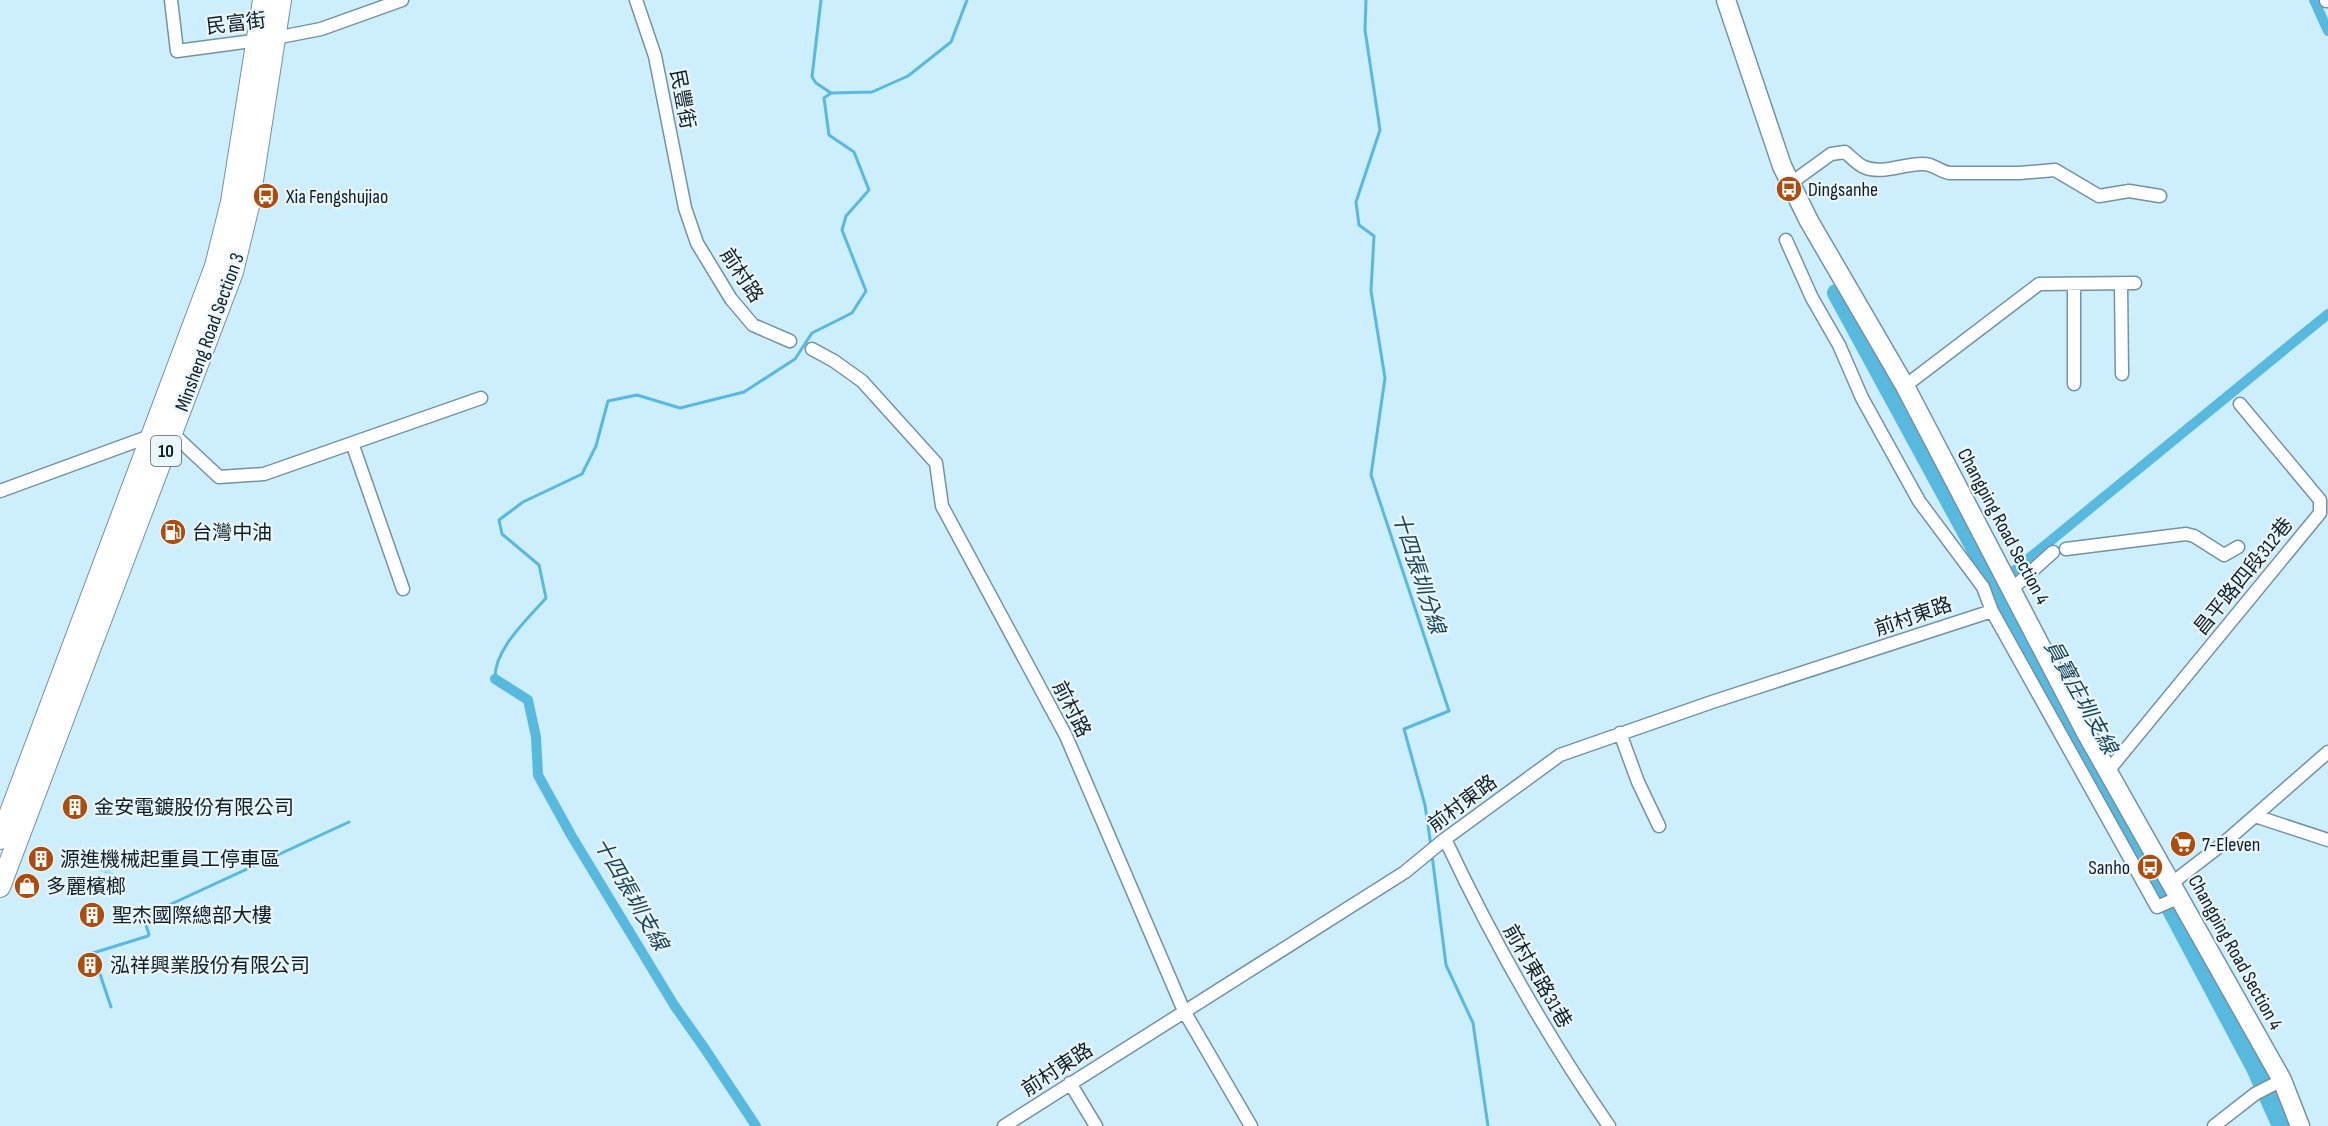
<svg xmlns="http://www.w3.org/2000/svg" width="2328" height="1126" font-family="'Sofia Sans Condensed','Noto Sans TC',sans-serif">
	<defs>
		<pattern id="grass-dots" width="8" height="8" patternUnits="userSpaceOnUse" patternTransform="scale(1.5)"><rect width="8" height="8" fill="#a2e1fc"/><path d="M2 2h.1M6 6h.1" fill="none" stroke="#8ac1d8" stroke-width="1.8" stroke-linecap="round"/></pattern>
	</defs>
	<rect width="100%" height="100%" fill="#cdeefc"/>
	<path fill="url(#grass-dots)" d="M84 849 118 877 59 858 60 854Z"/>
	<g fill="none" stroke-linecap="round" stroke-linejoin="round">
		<path stroke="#58b9df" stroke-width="3" d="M821 0 812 77 816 83 831 93
			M1366 0 1365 30 1380 130 1356 202 1359 225 1374 236 1371 291 1385 378 1371 475 1449 711 1404 729 1425 805 1431 846
			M495 679C494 649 527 620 546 598L539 565 502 534 499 520 523 502 582 474 596 446 608 401 637 395 680 408 744 392 795 359 812 333 852 313 866 291 842 230 846 216 869 190 854 152 829 135 824 98 831 93 872 92 908 76 951 42 967 0
			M1432 855 1446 965 1473 1023 1488 1126
			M111 1007 93 953 148 936 149 934 143 917 349 822"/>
		<path stroke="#58b9df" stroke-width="10" d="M2314 0 2328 31
			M1994 587 2328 314
			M495 679 528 700 536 737 538 775 571 835 674 1005 705 1049 756 1126"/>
		<path stroke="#58b9df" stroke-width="18" d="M1836 293 2154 878 2255 1068 2281 1126"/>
		<g stroke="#7492a0" stroke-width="15">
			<path id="street" d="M171 0 177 51 275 38 321 29 402 0
				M636 0 655 56 685 208 697 243 731 299 753 325 790 341
				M2326 0V1
				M1791 183 1831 154 1845 152C1851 157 1857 164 1864 167 1882 175 1905 163 1924 164 1934 164 1940 172 1950 173H2019L2055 170 2099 196 2129 191 2160 196
				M1786 240 1812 298 1839 345 1862 398 1919 501 1983 587 1992 611 2157 907 2180 897
				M2121 284 2122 374
				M812 349 834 361 862 381 936 463 942 506 1066 736 1184 1011 1251 1126
				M2074 384V284
				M1905 386 2039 284 2135 283
				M172 433 219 477 264 474 481 398
				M352 443 403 589
				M0 491 153 435
				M2066 549 2186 534 2194 536 2224 555 2238 547
				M2012 589 2053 552
				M1620 733 1638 782 1659 826
				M2108 771 2320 513V500L2240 404
				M2255 816 2328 840
				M1445 839C1492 939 1546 1035 1609 1126
				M2172 883 2225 842 2328 752
				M1070 1083 1096 1126
				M1004 1126 1405 872 1445 839 1560 755 1712 702 1992 611
				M2214 1126 2255 1094 2282 1080"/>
		</g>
		<g stroke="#7492a0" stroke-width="21">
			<path id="secondary" d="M1726 0 1782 166 1809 221 1905 386 2085 731 2282 1080 2300 1126"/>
		</g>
		<g stroke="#7492a0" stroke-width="22">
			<path id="primary" d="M0 839 215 266 231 202 263 0
				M0 887 233 272 249 206 281 0"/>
		</g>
		<use href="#street" stroke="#fff" stroke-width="12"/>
		<use href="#secondary" stroke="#fff" stroke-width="18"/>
		<use href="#primary" stroke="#fff" stroke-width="20"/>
	</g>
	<defs>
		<g id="bus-disc" transform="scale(1.35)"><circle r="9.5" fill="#ae4c0d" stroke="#eaf7fd"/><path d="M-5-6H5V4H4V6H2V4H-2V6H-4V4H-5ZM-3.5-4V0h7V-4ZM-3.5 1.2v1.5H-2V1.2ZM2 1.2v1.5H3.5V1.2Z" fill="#fff"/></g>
		<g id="fuel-disc" transform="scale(1.35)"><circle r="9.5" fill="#ae4c0d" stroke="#eaf7fd"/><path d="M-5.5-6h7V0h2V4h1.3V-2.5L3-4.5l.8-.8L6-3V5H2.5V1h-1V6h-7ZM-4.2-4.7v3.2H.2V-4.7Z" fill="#fff"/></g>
		<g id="building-disc" transform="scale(1.35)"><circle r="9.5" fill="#ae4c0d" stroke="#eaf7fd"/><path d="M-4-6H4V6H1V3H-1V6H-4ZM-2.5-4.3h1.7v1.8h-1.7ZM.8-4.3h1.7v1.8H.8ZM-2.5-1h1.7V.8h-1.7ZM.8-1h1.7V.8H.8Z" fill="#fff"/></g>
		<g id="supermarket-disc" transform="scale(1.35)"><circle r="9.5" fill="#ae4c0d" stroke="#eaf7fd"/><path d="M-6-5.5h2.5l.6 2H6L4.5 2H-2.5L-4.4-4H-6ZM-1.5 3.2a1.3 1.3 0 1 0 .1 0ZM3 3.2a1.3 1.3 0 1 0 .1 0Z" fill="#fff"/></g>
		<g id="shop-disc" transform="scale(1.35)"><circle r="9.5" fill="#ae4c0d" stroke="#eaf7fd"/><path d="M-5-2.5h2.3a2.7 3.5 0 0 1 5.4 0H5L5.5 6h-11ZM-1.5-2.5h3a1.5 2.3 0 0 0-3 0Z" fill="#fff"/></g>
	</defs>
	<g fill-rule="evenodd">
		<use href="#bus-disc" x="1789" y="189"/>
		<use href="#bus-disc" x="266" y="196"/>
		<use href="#fuel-disc" x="173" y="532"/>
		<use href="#building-disc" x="75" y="807"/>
		<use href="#supermarket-disc" x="2183" y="844"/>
		<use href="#building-disc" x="41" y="859"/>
		<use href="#bus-disc" x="2150" y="867"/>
		<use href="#shop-disc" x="27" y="886"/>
		<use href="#building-disc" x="92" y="915"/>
		<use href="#building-disc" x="90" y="965"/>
	</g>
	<g text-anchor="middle" stroke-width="4.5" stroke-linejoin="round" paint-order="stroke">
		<rect fill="#eaf7fd" stroke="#525e64" stroke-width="1.5" x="151" y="436" width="30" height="30" rx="4.5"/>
		<g font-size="18" font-weight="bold" fill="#111d22">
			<text x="166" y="457">10</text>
		</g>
		<g font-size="20" fill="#111d22" stroke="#eaf7fd">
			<text transform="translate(236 23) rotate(-7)" y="7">民富街</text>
			<text transform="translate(683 99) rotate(79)" y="7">民豐街</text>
			<text transform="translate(742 275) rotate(56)" y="7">前村路</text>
			<text transform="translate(209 332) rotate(-70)" y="7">Minsheng Road Section 3</text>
			<text transform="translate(2004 526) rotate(62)" y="7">Changping Road Section 4</text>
			<text transform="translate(2243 576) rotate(-51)" y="7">昌平路四段312巷</text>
			<text transform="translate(1913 616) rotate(-19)" y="7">前村東路</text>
			<text transform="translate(1072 709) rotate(63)" y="7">前村路</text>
			<text transform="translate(1462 803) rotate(-37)" y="7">前村東路</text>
			<text transform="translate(2236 952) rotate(61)" y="7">Changping Road Section 4</text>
			<text transform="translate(1538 976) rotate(60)" y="7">前村東路31巷</text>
			<text transform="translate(1057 1069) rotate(-33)" y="7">前村東路</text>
		</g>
		<g font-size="20" fill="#111d22" stroke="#eaf7fd" text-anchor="start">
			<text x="1808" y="196">Dingsanhe</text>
			<text x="286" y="203">Xia Fengshujiao</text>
			<text x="192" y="539">台灣中油</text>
			<text x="94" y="814">金安電鍍股份有限公司</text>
			<text x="2202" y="851">7-Eleven</text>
			<text x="60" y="866">源進機械起重員工停車區</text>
			<text x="2130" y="874" text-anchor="end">Sanho</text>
			<text x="46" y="893">多麗檳榔</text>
			<text x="112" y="922">聖杰國際總部大樓</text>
			<text x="110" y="972">泓祥興業股份有限公司</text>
		</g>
		<g font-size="21" font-style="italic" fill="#194354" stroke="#eaf7fd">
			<text transform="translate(1419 573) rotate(72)" y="7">十四張圳分線</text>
			<text transform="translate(2081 697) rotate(61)" y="7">員寶庄圳支線</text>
			<text transform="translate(631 894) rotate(60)" y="7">十四張圳支線</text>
		</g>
	</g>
</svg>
